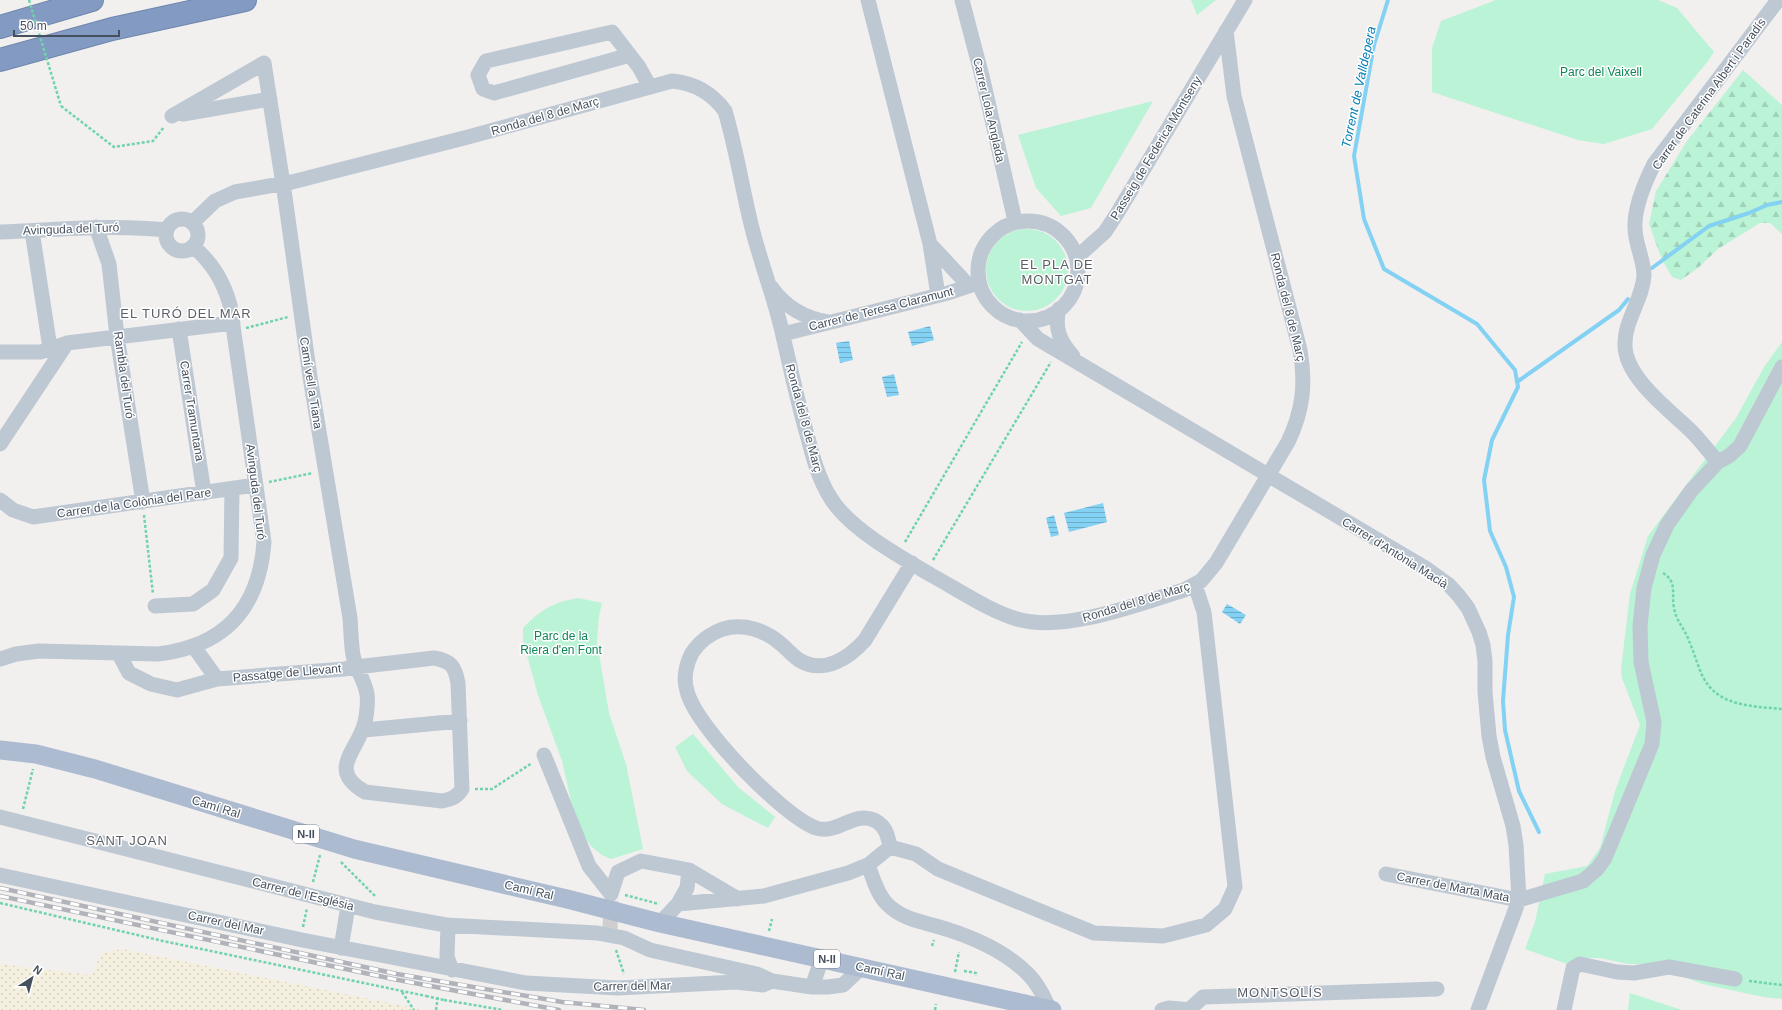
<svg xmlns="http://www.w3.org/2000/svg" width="1782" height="1010" font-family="Helvetica,sans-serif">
	<defs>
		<pattern id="forest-firs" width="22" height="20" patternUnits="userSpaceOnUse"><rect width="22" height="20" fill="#baf3d5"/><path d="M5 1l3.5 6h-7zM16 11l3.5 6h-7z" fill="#a1d2b9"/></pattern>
		<pattern id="sand-dots" width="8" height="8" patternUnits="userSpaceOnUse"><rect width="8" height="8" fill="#f4efde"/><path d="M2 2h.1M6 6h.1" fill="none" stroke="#d3cfc1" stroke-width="1.8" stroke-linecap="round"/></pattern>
		<pattern id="water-rules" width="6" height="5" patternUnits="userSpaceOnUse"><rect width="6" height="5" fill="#83d1f3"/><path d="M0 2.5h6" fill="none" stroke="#6dacc8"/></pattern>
	</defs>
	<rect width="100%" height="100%" fill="#f2efef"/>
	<path fill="#baf3d5" d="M1191 0H1216L1197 15Z
		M1496 0H1658L1677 8 1714 52 1708 61 1652 129 1604 144 1578 140 1432 92V48L1441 21Z
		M1153 101 1091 208 1061 216 1036 188 1018 135Z
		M986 270a41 41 0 1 1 82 0a41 41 0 1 1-82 0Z
		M1782 342V999L1763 997 1703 984 1648 964H1628L1600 958H1589L1570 965 1525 949 1535 922 1545 874 1587 866 1600 848 1615 791 1640 725 1622 678 1621 669 1630 594 1648 536 1736 418 1764 367Z
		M578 598 602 603 599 616 597 642 609 713 626 764 643 849 611 859 602 855 591 846 583 835 571 801 562 761 538 695 523 641V628C540 610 554 602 578 598Z
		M693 734 738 787 775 817 768 828 722 804 687 771 675 747Z
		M1630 993 1682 1010H1628Z"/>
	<path fill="url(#forest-firs)" d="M1743 70 1782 105V234L1770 223H1760L1718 249 1698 268 1681 280 1672 277 1662 260 1649 224 1656 191 1687 141Z"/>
	<path fill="url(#sand-dots)" d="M123 949 424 1010H0V964L91 975 102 953Z"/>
	<path fill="url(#water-rules)" d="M930 326 934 340 912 346 908 332Z
		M849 341 853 360 840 363 836 343Z
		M894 374 899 395 887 397 882 377Z
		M1103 503 1107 522 1069 532 1064 513Z
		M1054 515 1059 535 1051 537 1046 518Z
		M1227 604 1246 615 1240 624 1222 612Z"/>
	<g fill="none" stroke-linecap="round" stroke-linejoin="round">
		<path stroke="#83d1f3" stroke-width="4" d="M1388 0 1374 45 1354 156 1364 219 1384 269 1477 324 1515 370 1518 387 1492 440 1484 480 1490 531 1506 567 1514 597 1508 635 1503 701 1505 730 1519 791 1539 832
			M1652 268 1709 226 1749 213 1767 205 1782 202
			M1517 382 1619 310 1628 299"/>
		<path stroke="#cfcfd2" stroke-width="15" stroke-dasharray="15 8" stroke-linecap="butt" d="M610 929 611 901"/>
		<g stroke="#6e86ae" stroke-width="24">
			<path id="highway" d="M0 27 92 0
				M0 60 112 29 245 0"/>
		</g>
		<path stroke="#6fd4ac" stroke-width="2.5" stroke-dasharray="3 2" stroke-linecap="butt" d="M61 106 114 147 153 141 164 127
			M246 328 288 317
			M269 482 313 473
			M144 515 153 594
			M905 542 1022 342
			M933 560 1051 362
			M1663 573C1678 582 1671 594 1674 608 1676 621 1685 629 1689 641 1694 652 1697 664 1702 675 1717 707 1752 706 1782 709
			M475 789H492L532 763
			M23 809 33 769
			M341 862 376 897
			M313 882 320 855
			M625 895 659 904
			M0 903 163 941 426 996
			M303 927 307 908
			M769 931 772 919
			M932 946 934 940
			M616 950 624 974
			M964 971 976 973V976
			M955 972 959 952
			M1749 981 1782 985
			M402 992 414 1010
			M444 1000 503 1010
			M436 1010 438 996
			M935 1010 936 1004"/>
		<path stroke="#bec8d2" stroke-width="15" d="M868 0 930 244 938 295
			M962 0 983 80 1015 221
			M630 55 494 93 483 89 478 75 486 61 612 32 639 67 650 87
			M183 114 270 99
			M172 116 264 63 285 197 310 377 350 618C351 631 351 643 353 655 355 667 363 678 366 690 369 698 367 708 366 717 362 749 324 768 365 792L442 801C452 799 457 797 462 789L458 683C455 666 451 661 434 658L356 667 344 669 217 679 194 647
			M166 235a16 16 0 1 1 32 0a16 16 0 1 1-32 0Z
			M978 271a50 50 0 1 1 100 0a50 50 0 1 1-100 0Z
			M192 223 215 201 235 192 292 182 468 137 672 81C694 83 712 93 725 111 736 148 742 187 751 224 760 262 775 298 783 336 791 370 798 404 808 438 814 462 821 487 837 507 859 534 901 557 931 575 957 589 989 611 1017 619 1064 633 1138 604 1184 590L1201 581 1216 563 1288 442C1303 411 1306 383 1300 350L1234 96 1226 31
			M96 227 109 264 117 336 143 502
			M32 231 50 348
			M0 232C56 230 111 224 167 230
			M930 244 969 286
			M1077 257 1105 232 1118 212 1245 0
			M772 288C786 308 805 318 828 322
			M1059 309C1054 328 1060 342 1073 356
			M1020 320 1038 339 1427 569 1449 585 1459 596 1468 608 1479 632 1483 645 1485 661V692L1489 736 1493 757 1513 826 1516 845 1519 900 1478 1010
			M179 329 204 493
			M783 334 948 293 978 283
			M0 352H41L67 343 233 323
			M0 444 67 343
			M1718 462C1709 452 1701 441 1692 432 1671 411 1625 378 1625 345 1624 321 1643 299 1644 275 1644 261 1635 243 1635 228 1634 207 1645 182 1654 164L1778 0
			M0 500 13 510 33 517 256 485
			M155 606 193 604 213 590 231 558 232 489
			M119 654 129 673 151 684 177 690 217 679
			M0 659 16 654 39 651 158 654C224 646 259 609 264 542L230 305C223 280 212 263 193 246
			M364 730 460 721
			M544 755 589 866 611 894
			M0 817 375 912 446 925 597 933 624 938 650 950 757 974 772 981
			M890 847 916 854 938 869 1094 933 1163 936 1206 925 1225 909 1235 887 1204 612 1195 585
			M890 847C888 836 886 826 874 820 853 811 837 835 816 828 783 816 695 726 687 691 683 679 686 664 692 653 699 642 711 633 723 629 744 623 765 630 781 644 787 649 793 656 799 660 824 675 849 658 865 640L912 563
			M868 865C873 878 877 894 887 904 901 918 918 921 936 926 968 935 1003 949 1028 974 1038 984 1044 997 1050 1010
			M1386 874 1519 900 1583 881 1597 869 1605 858 1652 744 1654 722 1641 662 1640 626 1644 588 1653 555 1667 525 1691 491 1718 462 1729 456 1740 446 1782 367
			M0 875 302 940 526 983 618 988 736 982 763 985 772 981 812 987H828L843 985 862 967
			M611 894 618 872 641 861 689 870 738 899
			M678 904 687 888 689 870
			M660 923 678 904 764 896 782 891 848 873 868 865 890 847
			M448 925 447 957 452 970
			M341 948 348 906
			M812 987 822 958
			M1190 1009 1203 997 1437 989
			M1162 1010 1169 1008 1191 1010
			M1564 1010 1573 968 1580 964 1617 972 1634 973 1669 967 1735 979"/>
		<path stroke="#acbbd0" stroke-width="19" d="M0 750 36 754 95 769 354 849 567 899 660 923 1052 1010"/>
		<use href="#highway" stroke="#839bc2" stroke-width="22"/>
		<g stroke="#b1b3ba" stroke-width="4.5">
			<path id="rail" d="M0 888 397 974 562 1002 644 1010
				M0 896 393 979 559 1010"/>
		</g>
		<use href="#rail" stroke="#fff" stroke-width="3" stroke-dasharray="9" stroke-linecap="butt"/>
		<path stroke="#6fd4ac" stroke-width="2.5" stroke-dasharray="3 2" stroke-linecap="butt" d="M29 0 61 106
			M426 996 444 1000"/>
	</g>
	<g text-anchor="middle" stroke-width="3" stroke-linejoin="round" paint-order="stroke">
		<g fill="#fff" stroke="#7d848e" stroke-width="1">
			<rect x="293" y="825" width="26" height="18" rx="3"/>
			<rect x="814" y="950" width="26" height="18" rx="3"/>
		</g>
		<g font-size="11" font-weight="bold" fill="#45505e">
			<text x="306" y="838">N-II</text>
			<text x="827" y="963">N-II</text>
		</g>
		<g font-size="12" fill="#0f8657" stroke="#fff">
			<text x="1601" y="76">Parc del Vaixell</text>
			<text x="561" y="640">Parc de la<tspan x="561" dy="14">Riera d'en Font</tspan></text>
		</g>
		<g font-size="12" fill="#45505e" stroke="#fff">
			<text transform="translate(1709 94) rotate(-54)" y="4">Carrer de Caterina Albert i Paradís</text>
			<text transform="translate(989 110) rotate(77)" y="4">Carrer Lola Anglada</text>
			<text transform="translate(545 116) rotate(-16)" y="4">Ronda del 8 de Març</text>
			<text transform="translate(1156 148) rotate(-59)" y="4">Passeig de Federica Montseny</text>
			<text transform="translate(71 229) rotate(-2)" y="4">Avinguda del Turó</text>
			<text transform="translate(1288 307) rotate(76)" y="4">Ronda del 8 de Març</text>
			<text transform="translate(881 309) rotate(-14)" y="4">Carrer de Teresa Claramunt</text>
			<text transform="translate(124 375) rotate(82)" y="4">Rambla del Turó</text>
			<text transform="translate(311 383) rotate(81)" y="4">Camí vell a Tiana</text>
			<text transform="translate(192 411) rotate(81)" y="4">Carrer Tramuntana</text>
			<text transform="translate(804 418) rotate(75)" y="4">Ronda del 8 de Març</text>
			<text transform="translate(256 492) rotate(83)" y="4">Avinguda del Turó</text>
			<text transform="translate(134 503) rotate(-8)" y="4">Carrer de la Colònia del Pare</text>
			<text transform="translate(1395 553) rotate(32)" y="4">Carrer d'Antònia Macià</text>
			<text transform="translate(1136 602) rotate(-17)" y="4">Ronda del 8 de Març</text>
			<text transform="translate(287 673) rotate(-5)" y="4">Passatge de Llevant</text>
			<text transform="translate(216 807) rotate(17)" y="4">Camí Ral</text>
			<text transform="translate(1453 887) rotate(11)" y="4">Carrer de Marta Mata</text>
			<text transform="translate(529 890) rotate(13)" y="4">Camí Ral</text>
			<text transform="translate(303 894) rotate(14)" y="4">Carrer de l'Església</text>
			<text transform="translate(226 923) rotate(12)" y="4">Carrer del Mar</text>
			<text transform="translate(880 971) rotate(12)" y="4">Camí Ral</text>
			<text transform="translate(632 986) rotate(-1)" y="4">Carrer del Mar</text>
		</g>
		<g font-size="13" font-style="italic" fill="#007eb6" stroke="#fff">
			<text transform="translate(1358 87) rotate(-78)" y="5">Torrent de Valldepera</text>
		</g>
		<g font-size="13" letter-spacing="1" fill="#5b5e65" stroke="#fff">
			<text x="1057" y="269">EL PLA DE<tspan x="1057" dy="15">MONTGAT</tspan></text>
			<text x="186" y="318">EL TURÓ DEL MAR</text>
			<text x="127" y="845">SANT JOAN</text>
			<text x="1280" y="997">MONTSOLÍS</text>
		</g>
	</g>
	<g transform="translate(32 978) rotate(36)" stroke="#ffffff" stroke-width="3" paint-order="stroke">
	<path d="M0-3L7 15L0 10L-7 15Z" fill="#45505e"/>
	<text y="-6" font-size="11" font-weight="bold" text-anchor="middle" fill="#45505e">N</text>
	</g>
	<path d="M14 30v6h105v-6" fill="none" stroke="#45505e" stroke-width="2"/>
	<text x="20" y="30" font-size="12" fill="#45505e" stroke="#ffffff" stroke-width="3" paint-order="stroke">50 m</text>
</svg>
